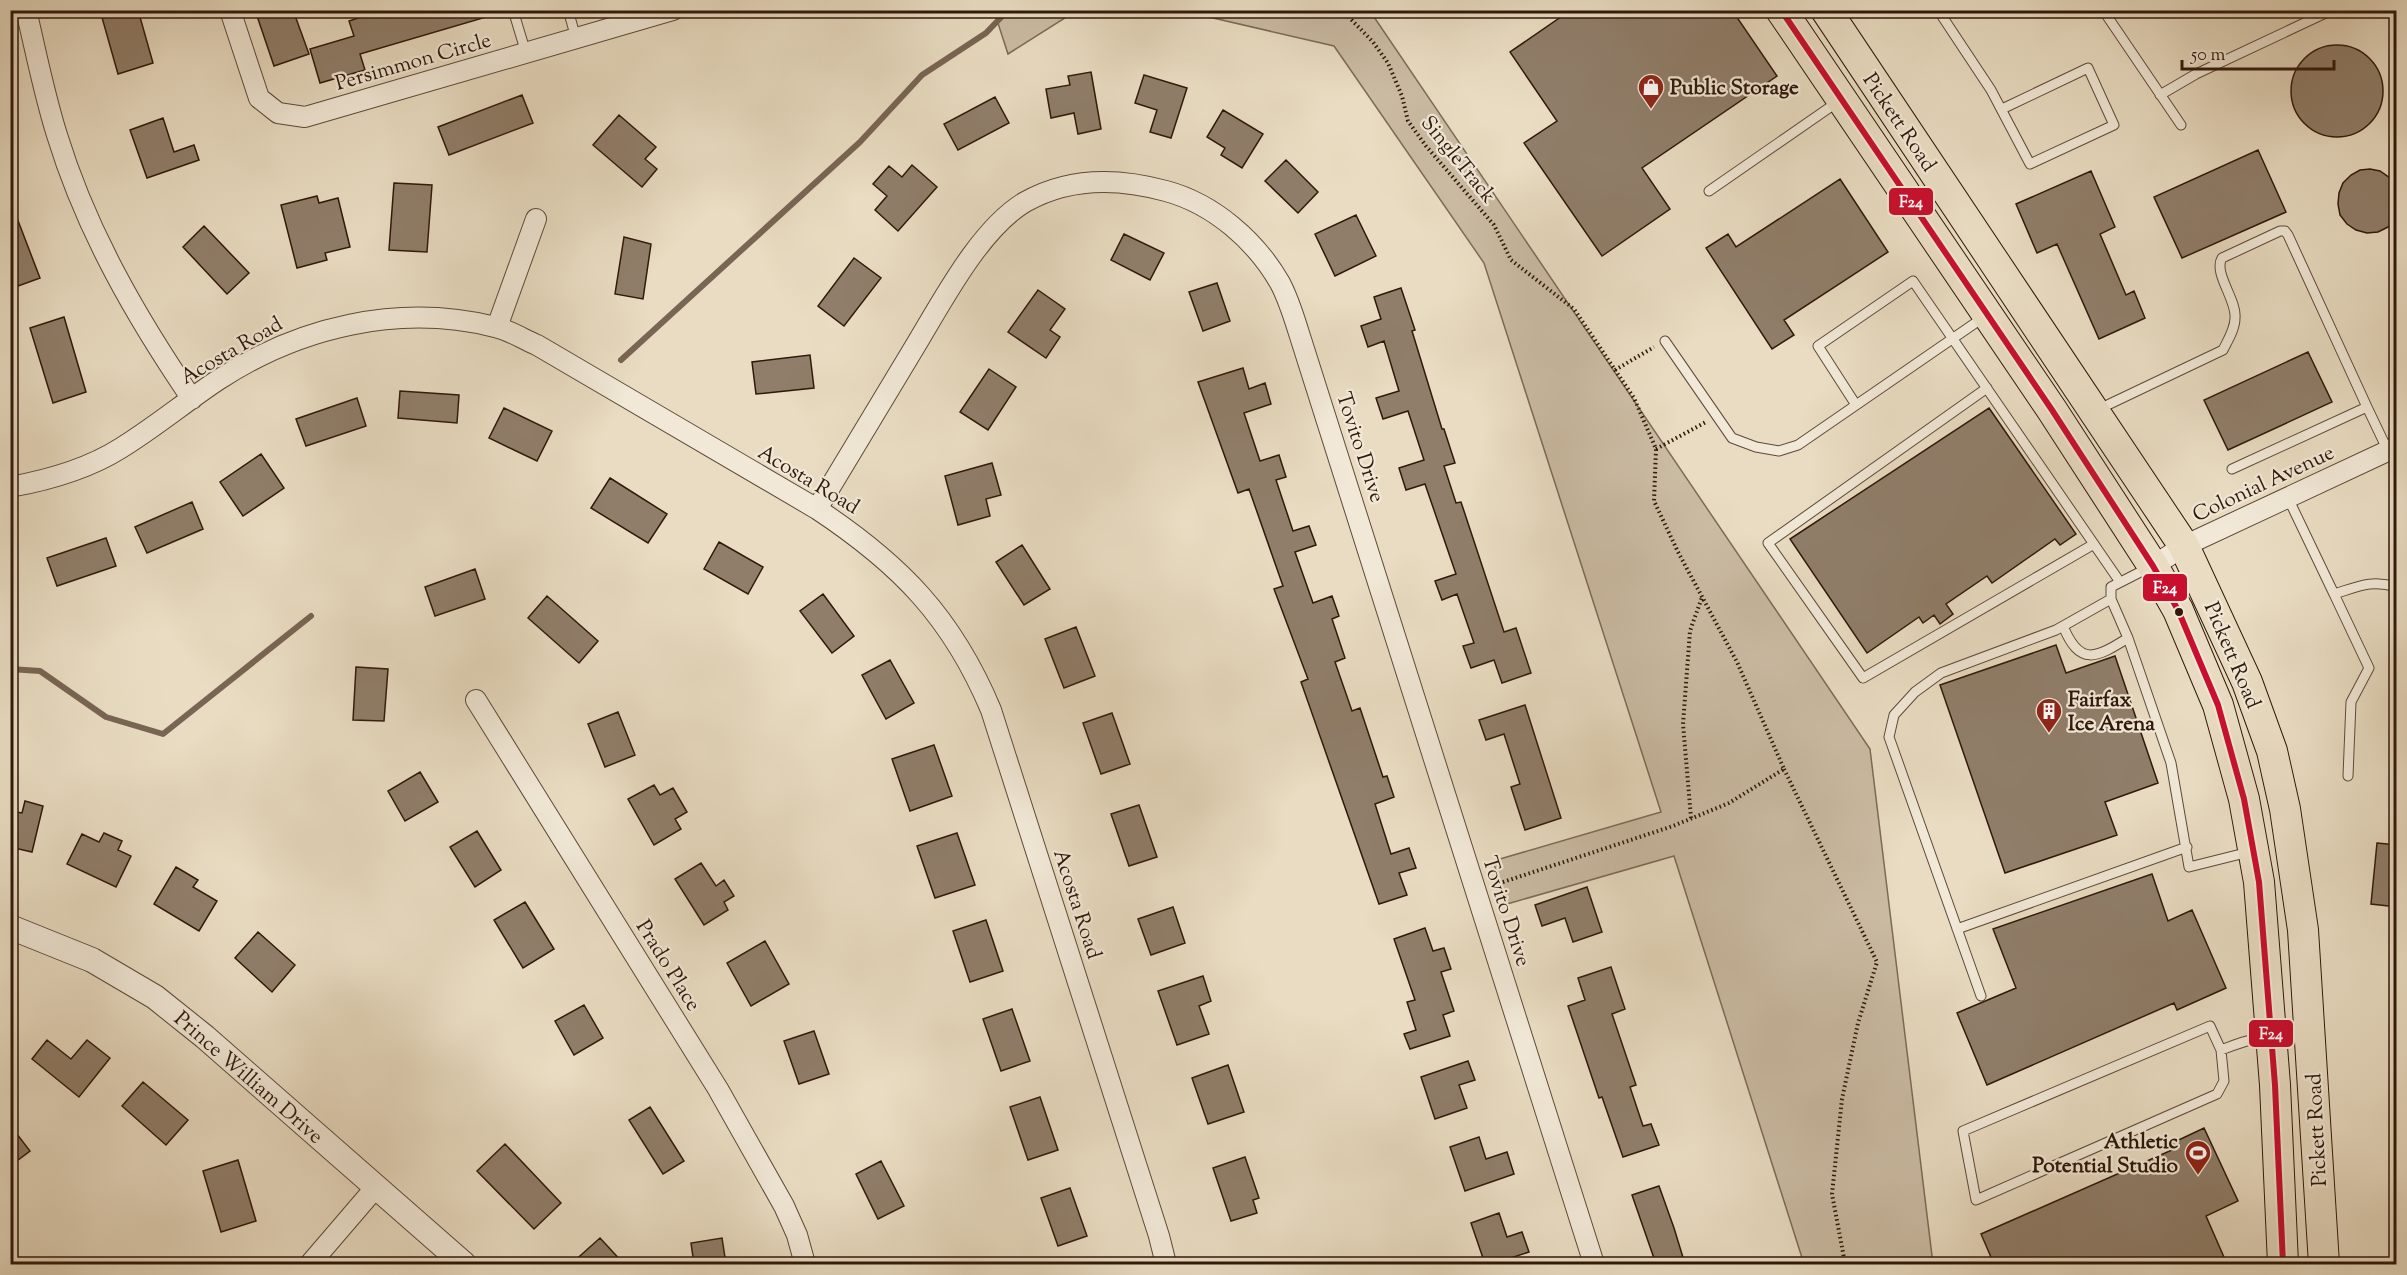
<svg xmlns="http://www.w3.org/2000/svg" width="2407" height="1275" font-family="'Sorts Mill Goudy',serif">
	<rect width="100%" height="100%" fill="#e9dcc2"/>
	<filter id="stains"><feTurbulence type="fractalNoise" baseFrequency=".00333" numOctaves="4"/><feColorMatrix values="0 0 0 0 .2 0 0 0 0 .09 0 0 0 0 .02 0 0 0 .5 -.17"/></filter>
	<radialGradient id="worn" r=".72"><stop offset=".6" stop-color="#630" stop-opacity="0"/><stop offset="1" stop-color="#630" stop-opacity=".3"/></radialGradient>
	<path fill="#cabba3" stroke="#7d6a57" stroke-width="1.5" d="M994 11V10L1076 11 1008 54Z
		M1183 11H1370L1870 749 1933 1264H1804L1674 856 1507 904 1493 861 1661 812 1484 263 1334 46Z"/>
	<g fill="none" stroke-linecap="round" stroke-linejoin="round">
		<path stroke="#796554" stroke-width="6" d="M621 360 860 142 922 75 986 33 1008 10
			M10 669 40 671 106 717 163 734 311 616"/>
	</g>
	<path fill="#907e6a" stroke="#30180b" stroke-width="1.5" d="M111 10H138L153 63 118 74 101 14Z
		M255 10H293L309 54 274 66Z
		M382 10H493V15L360 54 365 70 320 83 310 49 354 36 349 21Z
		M1571 10H1732L1777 76 1642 168 1670 209 1602 256 1524 143 1557 121 1510 52Z
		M2291 91a46 46 0 1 1 92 0a46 46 0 1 1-92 0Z
		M1091 72 1101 129 1078 134 1074 113 1051 118 1046 89 1070 85 1068 76Z
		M1144 75 1187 88 1171 138 1150 132 1157 110 1135 103Z
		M522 95 533 123 449 155 438 127Z
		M995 97 1009 123 958 150 944 124Z
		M1223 110 1263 134 1242 168 1221 155 1225 148 1207 137Z
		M619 115 656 147 645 159 657 169 642 187 593 145Z
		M163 118 174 152 194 145 199 160 147 178 130 130Z
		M2258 150 2286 212 2182 258 2154 197Z
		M1286 160 1318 192 1298 213 1265 181Z
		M912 165 937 187 898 231 875 210 887 196 873 184 889 166 902 177Z
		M2370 169 2380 171 2397 183V219L2388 227 2378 232 2367 233 2356 230 2347 224 2340 215 2338 204 2339 193 2343 183 2351 175 2360 170Z
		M2091 171 2115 227 2100 234 2126 295 2134 291 2145 318 2099 339 2057 244 2037 253 2016 204Z
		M1840 179 1888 252 1784 320 1794 335 1772 349 1706 248 1728 234 1736 247Z
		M394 183 432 185 427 252 389 250Z
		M317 196 319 203 338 198 350 247 325 253 327 260 297 268 281 205Z
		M12 205 40 278 10 289V206Z
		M1356 215 1376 256 1335 276 1315 234Z
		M204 226 249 273 227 294 183 247Z
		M1124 234 1164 253 1150 280 1111 260Z
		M624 237 651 244 643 299 615 294Z
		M854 258 881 278 844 326 818 306Z
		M1217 283 1230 321 1203 331 1189 292Z
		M1401 288 1415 330 1412 331 1442 429H1444L1455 463 1444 466 1456 503 1461 502 1504 632 1516 628 1531 673 1502 683 1494 660 1471 668 1463 646 1474 643 1457 594 1442 600 1435 581 1456 574 1425 484 1406 490 1399 468 1424 460 1408 411 1383 419 1376 398 1399 391 1384 341 1368 347 1361 326 1381 319 1374 297Z
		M1038 290 1065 309 1050 330 1060 337 1046 358 1008 332Z
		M64 317 86 392 53 403 30 328Z
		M2308 352 2332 402 2228 450 2204 400Z
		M810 355 814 388 756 394 752 362Z
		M1243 368 1249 389 1265 383 1271 404 1244 413 1260 461 1279 455 1286 477 1276 480 1293 531 1309 526 1316 545 1295 552 1313 603 1332 596 1339 616 1332 619 1345 658 1335 662 1352 711 1360 708 1383 777 1387 776 1394 797 1375 804 1391 854 1409 848 1416 868 1399 873 1407 895 1379 904 1301 682 1308 679 1274 589 1283 586 1249 489 1238 493 1198 382Z
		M989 369 1016 387 988 430 960 412Z
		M400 391 459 395 457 423 398 418Z
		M357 398 366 426 306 446 296 419Z
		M504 408 552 431 537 461 489 438Z
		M1989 408 2076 534 2060 545 2055 539 1992 583 1987 576 1946 604 1953 614 1940 624 1934 615 1923 623 1919 617 1867 653 1790 539Z
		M261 454 284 488 243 516 220 482Z
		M992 463 1001 495 986 499 990 516 958 525 945 476Z
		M610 478 667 514 648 543 591 508Z
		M192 502 203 529 147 553 135 527Z
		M106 538 116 566 57 586 47 558Z
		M719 542 763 567 748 594 704 569Z
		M1022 545 1050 589 1024 605 996 562Z
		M475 569 485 599 435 616 425 587Z
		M823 594 854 636 832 653 800 611Z
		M547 596 598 641 579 663 528 618Z
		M1076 627 1095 676 1064 688 1045 639Z
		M2056 645 2066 673 2115 656 2158 783 2105 802 2117 835 2005 873 1940 685Z
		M890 660 914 703 886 719 862 675Z
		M356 667 388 669 384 721 353 720Z
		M1525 705 1561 818 1525 830 1511 787 1520 784 1504 734 1486 740 1479 720Z
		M618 712 635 755 605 767 588 724Z
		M1112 713 1130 764 1101 774 1083 723Z
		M934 745 952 796 910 811 892 759Z
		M420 772 438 802 405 821 388 791Z
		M654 785 660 795 673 788 687 812 675 819 681 829 654 845 628 799Z
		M25 801 43 806 32 852 10 847V811L22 813Z
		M1139 805 1157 857 1129 866 1111 814Z
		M477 831 501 870 475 887 450 847Z
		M104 833 122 841 118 850 131 856 116 887 67 864 82 834 99 842Z
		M957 833 975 885 935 898 917 846Z
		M2377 843 2397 845V907L2371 904Z
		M701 863 716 886 724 880 734 896 724 902 728 910 704 925 675 879Z
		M176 867 198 880 193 887 217 901 199 931 154 904Z
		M2152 874 2168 921 2192 910 2226 988 2177 1010 2174 1003 1987 1085 1957 1013 2016 988 1993 929Z
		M1587 887 1602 932 1573 942 1565 918 1542 926 1535 905Z
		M525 902 554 949 523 968 494 920Z
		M1173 907 1185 943 1151 955 1138 919Z
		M986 920 1003 971 970 982 953 931Z
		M1425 928 1433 951 1444 948 1451 969 1441 972 1454 1011 1443 1015 1450 1036 1410 1049 1404 1034 1416 1030 1407 1002 1415 1000 1394 939Z
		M258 932 295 965 272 992 235 958Z
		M765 941 789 984 751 1006 727 963Z
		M1611 967 1625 1009 1612 1014 1636 1085 1630 1087 1643 1126 1651 1124 1659 1145 1623 1157 1602 1097 1599 1098 1568 1006 1585 1000 1578 978Z
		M1203 976 1211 1001 1199 1006 1209 1034 1177 1045 1158 991Z
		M584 1005 603 1038 574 1055 555 1021Z
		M1012 1009 1030 1061 1001 1071 983 1019Z
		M814 1031 829 1074 799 1084 784 1041Z
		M47 1040 71 1059 87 1040 110 1058 79 1097 32 1059Z
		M1468 1061 1475 1080 1459 1085 1467 1108 1435 1119 1421 1077Z
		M1228 1065 1244 1112 1208 1124 1192 1078Z
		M143 1082 188 1120 166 1145 122 1106Z
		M1040 1097 1058 1150 1028 1160 1010 1107Z
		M650 1107 684 1161 663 1174 629 1120Z
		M10 1125 30 1151 10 1166Z
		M2204 1128 2238 1201 2206 1216 2227 1264H1994L1981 1234 2172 1150 2168 1145Z
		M1479 1137 1486 1159 1507 1152 1514 1174 1465 1191 1450 1147Z
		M505 1144 561 1203 534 1229 477 1171Z
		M1245 1157 1259 1198 1253 1200 1257 1213 1231 1221 1213 1168Z
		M238 1160 256 1221 221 1232 203 1171Z
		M881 1161 904 1206 878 1219 856 1174Z
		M1659 1186 1674 1228 1685 1264H1656L1632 1195Z
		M1070 1188 1087 1236 1058 1246 1041 1198Z
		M1499 1213 1507 1237 1522 1232 1529 1252 1492 1264H1485L1471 1223Z
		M600 1238 624 1264H571Z
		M722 1238 726 1264H694L691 1243Z"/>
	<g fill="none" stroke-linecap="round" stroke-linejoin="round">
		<g stroke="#5e4939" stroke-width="11">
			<path id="service" d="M513 10 526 53
				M568 10 576 38
				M1938 10 1991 90 2030 164 2114 125 2088 68 2002 109
				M2103 10 2181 125
				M2160 95 2196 74 2332 10
				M1709 191 1839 101
				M1665 341 1732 438 1756 447 1779 451 1798 445 1984 317
				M1987 388 1768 543 1863 678 2094 544
				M1856 405 1818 346 1913 281 2120 582
				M2097 410 2223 350C2228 340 2235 329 2235 318 2237 300 2213 273 2222 258L2280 231H2285L2288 235 2367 407
				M2232 469 2367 407 2388 451
				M2288 498 2334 594C2357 587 2372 579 2396 587
				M2334 594 2369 668 2351 702 2348 776
				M2111 599 2128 638 2171 763 2189 867 2249 852
				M2063 626C2080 667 2096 658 2128 638
				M1957 929 2187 847
				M1981 996 1889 737 1894 715 1915 692 1941 673 2056 630 2111 599V587L2150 567
				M2221 1050 2224 1081 2217 1094 1976 1200 1963 1131 2210 1026 2221 1050C2254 1037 2270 1034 2305 1035"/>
		</g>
		<g stroke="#5e4939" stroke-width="22">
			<path id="minor" d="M26 10C36 52 44 94 57 135 86 230 136 317 192 399
				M230 10 259 98 278 113 305 117 673 10
				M497 327 536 219
				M10 487C49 480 88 469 121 448 155 427 185 402 218 380 299 327 399 303 495 327 509 330 523 339 537 345L817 509C900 564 952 617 991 710L1159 1236 1166 1264
				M817 509C848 457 880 405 911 353 940 306 978 230 1025 202 1069 177 1119 178 1166 191 1214 204 1256 241 1280 283 1288 298 1293 314 1298 330L1594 1264
				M2153 566 2184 546 2396 447
				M476 700 718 1089 784 1206 797 1235 805 1264
				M310 1264 376 1187"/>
		</g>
		<g stroke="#5e4939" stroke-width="26">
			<path id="tertiary" d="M10 927 92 960 155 997 205 1037 464 1264"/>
		</g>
		<g stroke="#30180b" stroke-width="32">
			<path id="primary" d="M1781 10 2052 410 2153 566 2178 610 2218 705 2244 799 2259 882 2275 1085 2283 1264
				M1826 10 2184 546 2247 682 2272 751 2285 809 2303 930 2324 1264"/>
		</g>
		<path stroke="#30180b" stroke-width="4" stroke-dasharray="1.5 3" stroke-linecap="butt" d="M1342 10 1373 42 1388 63 1402 96 1408 121 1426 146 1494 225 1511 260 1574 309 1634 398 1656 449 1654 501 1678 552 1737 662 1784 769 1729 803 1673 826 1494 885
			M1615 370 1654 347
			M1656 449 1706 422
			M1784 769 1877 962 1858 1023 1842 1099 1832 1194 1844 1258 1849 1264
			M1691 818 1683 724 1690 631 1702 597"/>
		<use href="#service" stroke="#f1e8d7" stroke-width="9"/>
		<use href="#minor" stroke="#f1e8d7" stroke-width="20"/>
		<use href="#tertiary" stroke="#f1e8d7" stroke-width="24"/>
		<use href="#primary" stroke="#e9dcc2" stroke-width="30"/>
		<g stroke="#f1e8d7" stroke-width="10">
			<path id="bus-1" d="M1781 10 2052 410 2153 566 2178 610 2218 705 2244 799 2259 882 2275 1085 2283 1264"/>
		</g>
		<use href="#bus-1" stroke="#c8102e" stroke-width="6"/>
	</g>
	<defs>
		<g id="shop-pin" transform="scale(1.35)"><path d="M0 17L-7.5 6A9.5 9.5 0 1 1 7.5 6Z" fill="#8f2418" stroke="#f1e8d7"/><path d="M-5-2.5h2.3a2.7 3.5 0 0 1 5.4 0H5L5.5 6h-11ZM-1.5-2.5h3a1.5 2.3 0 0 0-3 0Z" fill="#fff"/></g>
		<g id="building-pin" transform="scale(1.35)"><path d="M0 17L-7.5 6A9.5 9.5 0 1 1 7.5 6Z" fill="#8f2418" stroke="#f1e8d7"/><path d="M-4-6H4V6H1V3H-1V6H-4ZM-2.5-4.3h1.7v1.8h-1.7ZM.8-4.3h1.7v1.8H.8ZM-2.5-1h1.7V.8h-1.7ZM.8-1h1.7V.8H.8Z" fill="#fff"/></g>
		<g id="stadium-pin" transform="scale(1.35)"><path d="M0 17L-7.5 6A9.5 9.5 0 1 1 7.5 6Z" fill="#8f2418" stroke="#f1e8d7"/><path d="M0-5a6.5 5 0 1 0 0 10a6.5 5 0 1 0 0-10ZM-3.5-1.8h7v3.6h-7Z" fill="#fff"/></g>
	</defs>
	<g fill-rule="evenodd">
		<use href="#shop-pin" x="1651" y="87"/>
		<use href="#building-pin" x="2049" y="711"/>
		<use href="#stadium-pin" x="2198" y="1153"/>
	</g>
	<circle fill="#30180b" stroke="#f1e8d7" stroke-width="2" cx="2179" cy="612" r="5"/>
	<g text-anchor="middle" stroke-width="4.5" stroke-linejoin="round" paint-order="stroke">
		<g font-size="21" fill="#30180b" stroke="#f1e8d7">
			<text transform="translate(413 61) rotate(-16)" y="7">Persimmon Circle</text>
			<text transform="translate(1900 122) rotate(56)" y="7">Pickett Road</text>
			<text transform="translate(1459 159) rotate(51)" y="7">SingleTrack</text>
			<text transform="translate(231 350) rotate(-30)" y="7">Acosta Road</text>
			<text transform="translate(1361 447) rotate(72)" y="7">Tovito Drive</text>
			<text transform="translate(809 479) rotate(31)" y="7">Acosta Road</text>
			<text transform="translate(2263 483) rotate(-25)" y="7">Colonial Avenue</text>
			<text transform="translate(2233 655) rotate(67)" y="7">Pickett Road</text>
			<text transform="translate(1078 904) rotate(72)" y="7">Acosta Road</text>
			<text transform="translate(1507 911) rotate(72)" y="7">Tovito Drive</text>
			<text transform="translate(669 965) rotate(58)" y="7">Prado Place</text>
			<text transform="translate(249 1077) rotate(41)" y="7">Prince William Drive</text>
			<text transform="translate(2316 1130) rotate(-93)" y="7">Pickett Road</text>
		</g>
		<g font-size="21" font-weight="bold" fill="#30180b" stroke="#f1e8d7" text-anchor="start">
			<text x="1670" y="94">Public Storage</text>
			<text x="2068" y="706">Fairfax<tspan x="2068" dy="24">Ice Arena</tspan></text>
			<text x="2178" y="1148" text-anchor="end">Athletic<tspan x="2178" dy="24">Potential Studio</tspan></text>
		</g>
	</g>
	<g stroke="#f1e8d7" stroke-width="2">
		<rect x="1888" y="187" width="46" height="29" rx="6" fill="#c8102e"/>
		<rect x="2142" y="573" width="46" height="29" rx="6" fill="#c8102e"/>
		<rect x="2248" y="1019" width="46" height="29" rx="6" fill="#c8102e"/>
	</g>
	<g font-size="16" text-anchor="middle" font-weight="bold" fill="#fff">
		<text x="1911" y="207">F24</text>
		<text x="2165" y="593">F24</text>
		<text x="2271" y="1039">F24</text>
	</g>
	<rect width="2407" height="1275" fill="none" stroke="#e9dcc2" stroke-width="36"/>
	<rect x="12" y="12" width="2383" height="1251" fill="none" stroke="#30180b" stroke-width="3"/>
	<rect x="18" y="18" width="2371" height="1239" fill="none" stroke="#30180b" stroke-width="1.5"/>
	<path d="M2182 60v9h152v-9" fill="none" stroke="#30180b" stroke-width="3"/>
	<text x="2191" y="60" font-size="18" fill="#30180b" stroke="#f1e8d7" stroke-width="4.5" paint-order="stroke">50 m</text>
	<rect width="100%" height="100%" filter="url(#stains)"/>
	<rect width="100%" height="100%" fill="url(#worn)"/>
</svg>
